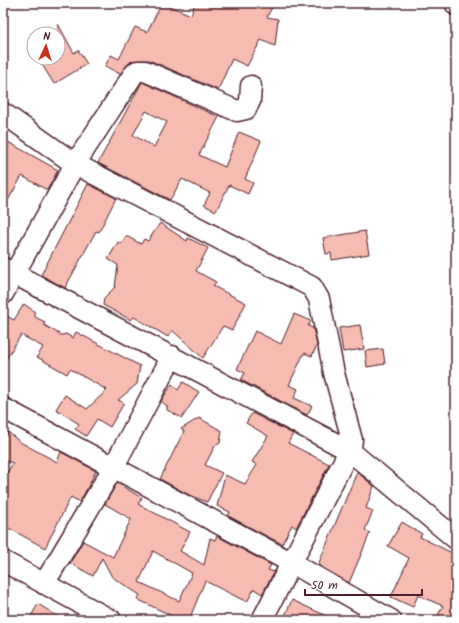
<svg xmlns="http://www.w3.org/2000/svg" width="459" height="623" font-family="Kalam,sans-serif">
	<rect width="100%" height="100%" fill="#fff"/>
	<filter id="ink" filterUnits="userSpaceOnUse"><feTurbulence type="fractalNoise" baseFrequency=".025" numOctaves="2"/><feDisplacementMap in="SourceGraphic" scale="8" xChannelSelector="R" yChannelSelector="G"/><feConvolveMatrix kernelMatrix="1 2 1 2 8 2 1 2 1" color-interpolation-filters="sRGB"/></filter>
	<g filter="url(#ink)">
		<path fill="#f6bbb1" stroke="#4a1f2b" fill-rule="evenodd" d="M162 3 191 15 195 3H274L267 17 278 19 275 46 261 40 247 66 232 59 218 90 149 60 132 61 120 74 105 66 111 55 119 59 135 27 147 32Z
			M58 24 74 53 78 50 87 64 54 84 38 58H58Z
			M142 82 219 117 199 155 225 167 239 132 261 141 245 179 253 183 248 194 229 185 216 211 204 205 210 193 182 179 170 200 98 163ZM146 111 167 122 154 147 133 135Z
			M8 142 58 170 47 190 22 176 3 209V150Z
			M88 184 116 198 99 232 96 231 65 288 41 275Z
			M160 223 187 241 188 238 208 248 196 271 216 282 213 286 246 303 232 330 223 326 203 358 172 330 168 337 134 317 131 320 103 305 104 298 115 287 118 265 108 259 118 242 121 244 126 236 141 244 144 239 148 241Z
			M365 231 369 254 332 260 331 253 326 254 323 238Z
			M24 304 34 311 35 317 45 322 44 325 61 335 66 334 73 338 76 332 140 366 137 384 118 400 124 403 110 427 97 419 86 436 75 429 79 424 56 409 65 395 87 409 107 390 70 369 67 374 37 357 43 347 21 335 3 364V314L14 320Z
			M294 314 311 321 308 326 313 328 317 345 312 356 304 353 289 385 298 389 294 398 312 406 307 415 241 380 245 373 237 369 255 331 281 344Z
			M360 325 364 349 343 352 339 328Z
			M383 349 385 364 367 367 365 351Z
			M183 382 199 392 182 418 167 410V406L161 401 172 384 178 390Z
			M252 413 293 434 288 443 329 464 296 528 292 525 282 544 228 516 230 512 217 506 225 475 245 484 257 465 252 462 268 436 246 423Z
			M199 418 222 431 220 443 215 446 205 465 222 473 207 502 189 495 160 479 184 431 181 429Z
			M8 432 20 442 57 462 61 452 96 471 80 502 71 497 45 548 3 525V479L13 463 3 460V440Z
			M357 472 374 486 366 508 373 511 365 530 370 533 349 583 318 565Z
			M117 483 142 498 138 504 190 532 180 551 204 565 210 538 215 540 217 536 271 565 268 570 274 572 262 594 254 589 247 602 205 581 189 620H173L174 617 137 599 140 595 112 577 102 558 93 576 70 563 83 541 113 557 131 519 105 504ZM153 551 192 573 179 601 139 582Z
			M402 522 422 534 420 537 456 555V620H444L437 617 443 606 418 595 413 607 391 597 409 558 388 546Z
			M292 600 335 620H283Z
			M38 604 64 620H29Z"/>
		<g fill="none" stroke-linecap="round" stroke-linejoin="round">
			<g stroke="#4a1f2b" stroke-width="23">
				<path id="minor" d="M456 3V5
					M3 113 75 164 312 287 319 299 334 373 352 440 351 447 262 620
					M3 268 350 451 456 539
					M3 294 75 164 133 75 137 71H145L237 111 246 109 250 101 251 86
					M3 408 292 563 391 620
					M3 561 111 620
					M44 584 113 468 172 356"/>
			</g>
			<use href="#minor" stroke="#fff" stroke-width="20"/>
		</g>
	</g>
	<rect width="459" height="623" fill="none" stroke="#fff" stroke-width="16"/>
	<rect x="8" y="8" width="443" height="607" fill="none" stroke="#4a1f2b" stroke-width="1.5" filter="url(#ink)"/>
	<g transform="translate(46 46) rotate(4)"><circle r="19" fill="#ffffff" stroke="#b7a5aa"/>
	<path d="M0-3L7 15L0 10L-7 15Z" fill="#c8321e"/>
	<text y="-6" font-size="11" font-weight="bold" text-anchor="middle" fill="#4a1f2b">N</text>
	</g>
	<path d="M305 589v6h117v-6" fill="none" stroke="#4a1f2b" stroke-width="2"/>
	<text x="311" y="589" font-size="12" fill="#4a1f2b" stroke="#ffffff" stroke-width="3" paint-order="stroke">50 m</text>
</svg>
